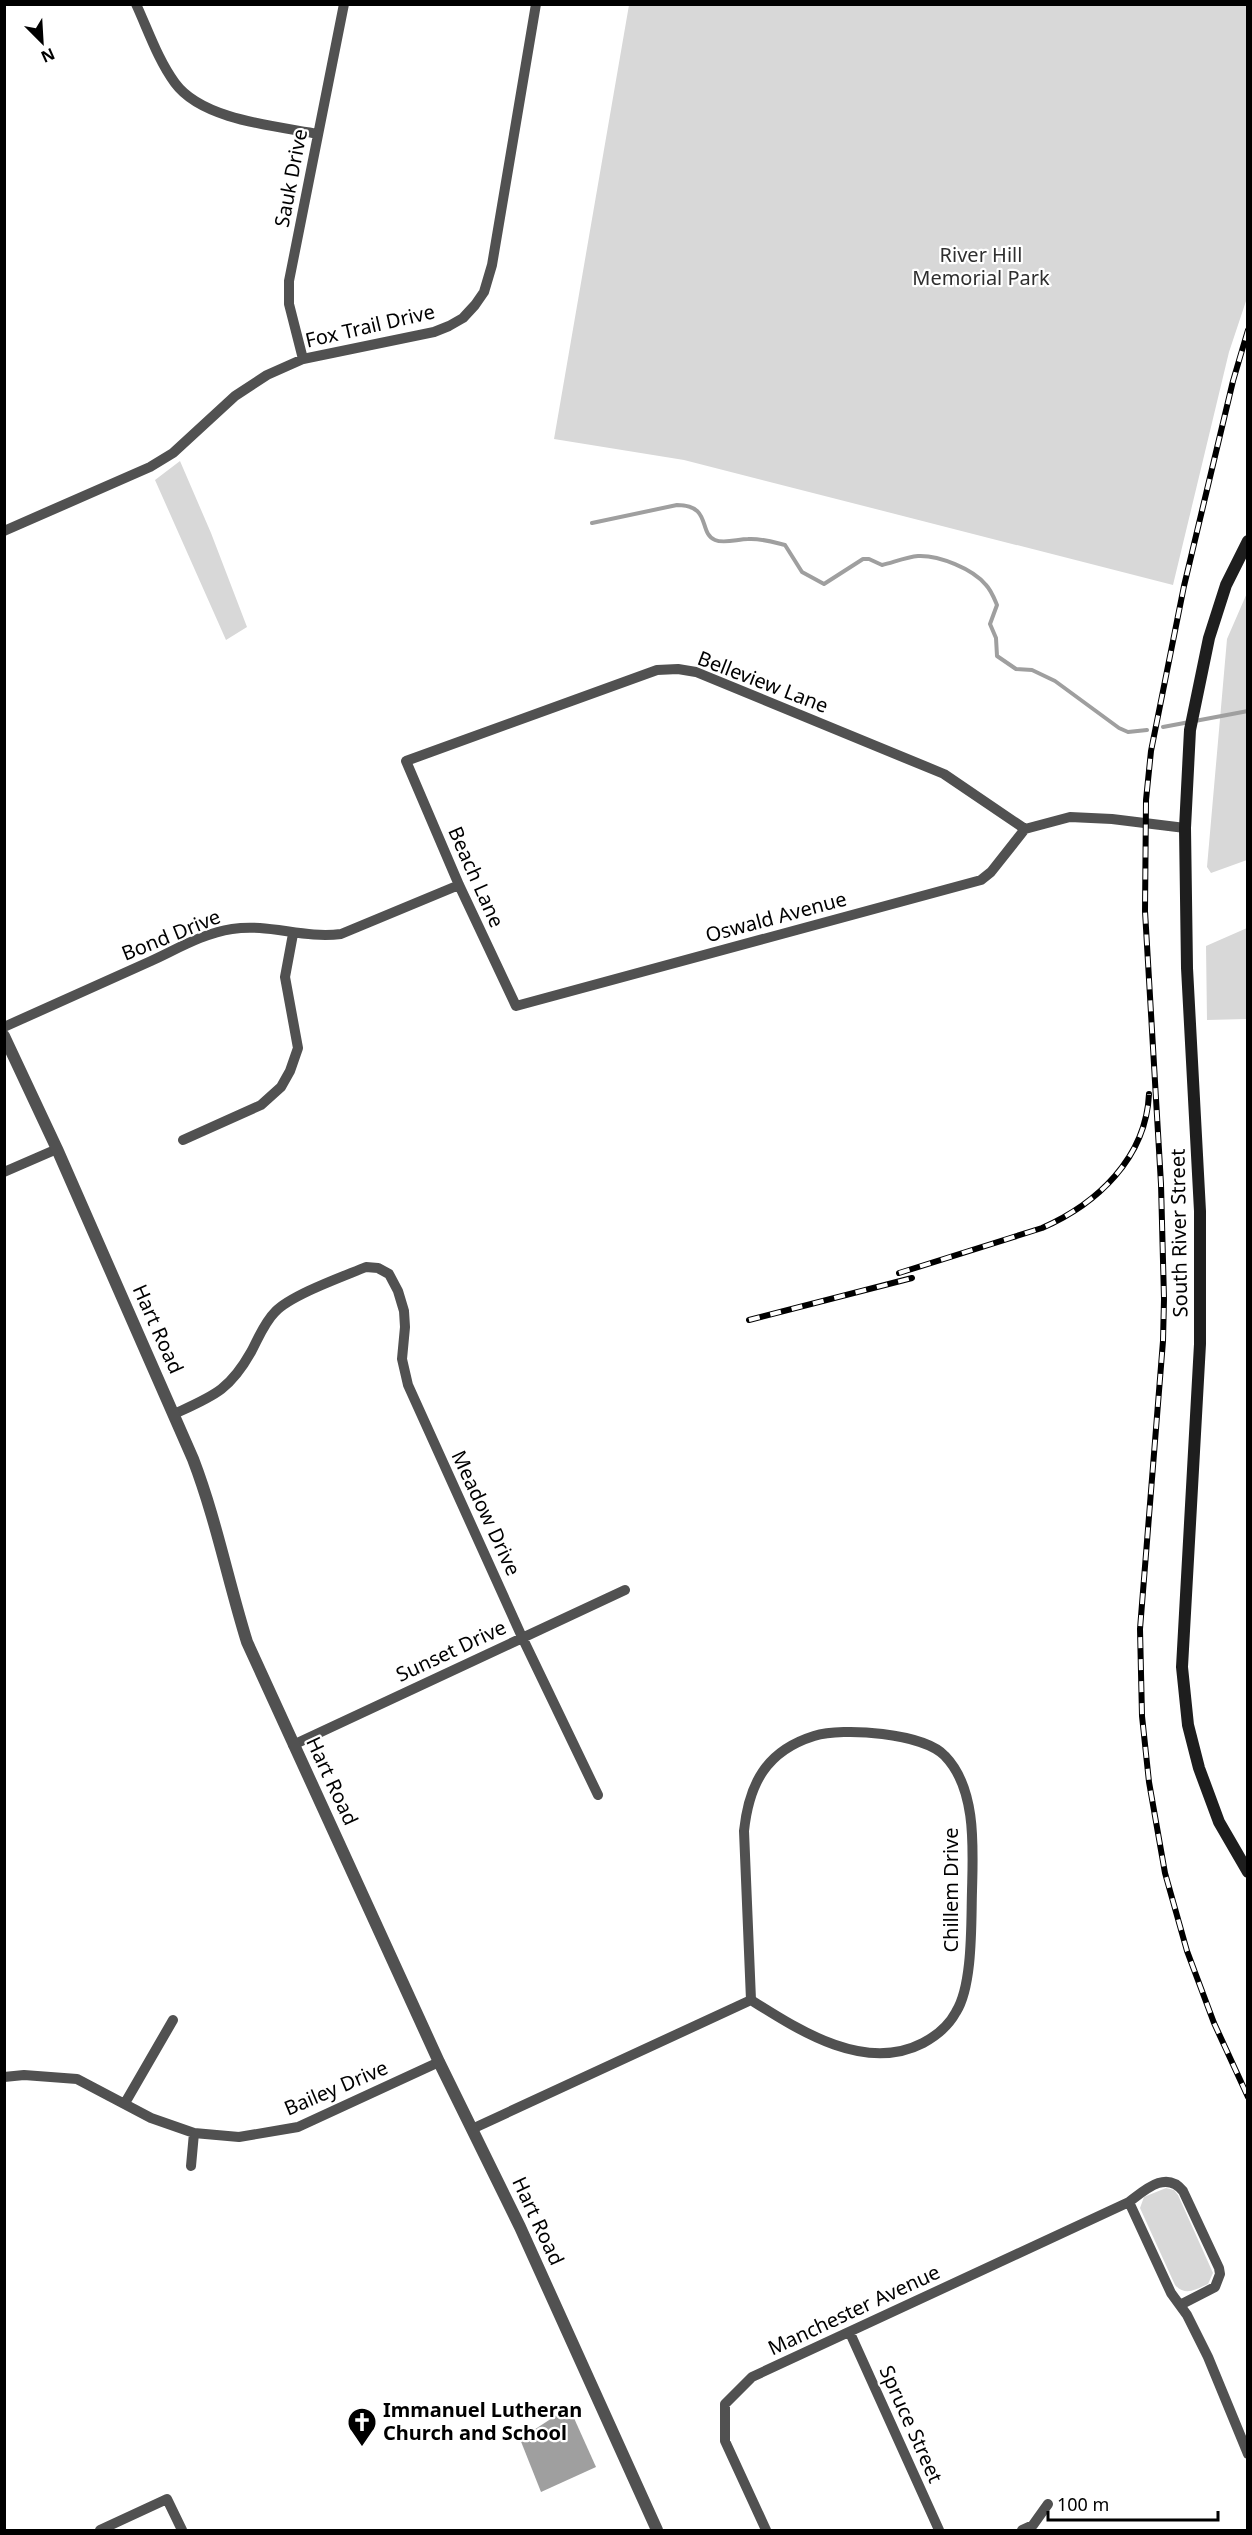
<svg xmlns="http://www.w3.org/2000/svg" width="1252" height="2535" font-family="'Noto Sans',sans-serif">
	<rect width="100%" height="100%" fill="#fff"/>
	<path fill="#d8d8d8" d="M629 5H1247V298L1229 352 1173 585 684 460 554 439Z
		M180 461 211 533 247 627 226 640 155 480Z
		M1247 593V860L1211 873 1207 867 1227 639Z
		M1247 928V1019L1207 1020 1206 946Z
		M1166 2188 1174 2190 1178 2195 1213 2273 1208 2284C1196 2289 1186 2297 1175 2285L1140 2208 1144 2197Z"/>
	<path fill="#9f9f9f" d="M569 2407 596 2467 541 2492 520 2439Z"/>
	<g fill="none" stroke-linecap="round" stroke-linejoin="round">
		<path stroke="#9f9f9f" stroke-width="4" d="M592 523 677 505C712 505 698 533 715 540 724 544 738 539 748 539 760 538 773 542 785 545L802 572 824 584 863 559H869L882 565C894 562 907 557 918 556 939 555 973 569 986 585 991 590 994 598 997 605L990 624 996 638 997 656 1016 669 1032 670 1055 681 1119 728 1128 732 1147 730
			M1163 727 1248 711"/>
		<path stroke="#515151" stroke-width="10" d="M136 4C148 30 158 60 175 83 202 120 275 126 318 134
			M303 359 289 304V281L344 4
			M4 531 150 467 173 453 235 396 267 375 303 359 434 332 449 326 463 318 475 305 484 292 492 265 536 4
			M678 669 696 672 944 774 1025 829 991 872 981 880 516 1006 459 885 406 761 657 670Z
			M1025 829 1070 817 1112 819 1185 828
			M4 1027C53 1005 102 983 151 961 177 949 204 933 232 929 269 923 303 939 341 934L459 885
			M183 1140 261 1105 281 1087 290 1071 298 1048 285 977 293 934
			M4 1172 57 1149
			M174 1414C213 1396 229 1391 251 1352 258 1339 264 1323 275 1312 291 1295 342 1277 366 1267L378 1268 389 1274 398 1291 404 1311 405 1327 402 1359 408 1385 522 1637 598 1795
			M293 1745 625 1590
			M4 2077 24 2075 77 2079 151 2118 194 2133 239 2137 298 2127 439 2062
			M125 2103 173 2020
			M472 2129 751 2000 744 1831C749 1784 766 1751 814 1736 843 1727 924 1733 945 1756 977 1789 973 1849 972 1891 971 1923 973 1985 956 2012 949 2025 936 2036 923 2043 865 2073 800 2031 751 2000
			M191 2166 194 2133
			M1129 2202 1171 2293 1187 2315 1208 2357 1248 2454
			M850 2333 939 2530
			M100 2530 167 2499 182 2530
			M766 2530 725 2441V2404L752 2377 1129 2202C1145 2190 1166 2170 1183 2191L1219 2268 1220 2274 1215 2287 1180 2305
			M1022 2530 1033 2525 1048 2504"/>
		<path stroke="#515151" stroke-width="12" d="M4 1036 57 1149 193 1459C216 1519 228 1581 247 1642L439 2062 520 2227 657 2530"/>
		<path stroke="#1e1e1e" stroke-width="12" d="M1248 541 1226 585 1209 638 1190 730 1185 828 1187 968 1200 1211V1344L1182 1667 1188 1725 1199 1768 1219 1822 1248 1872"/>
		<g stroke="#000" stroke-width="6">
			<path id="rail" d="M1248 330 1233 381 1184 586 1151 751 1146 800 1145 911 1161 1184 1164 1299 1163 1341 1140 1629 1142 1716 1149 1782 1165 1873 1187 1951 1214 2023 1248 2097
				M899 1273 1042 1228C1097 1204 1146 1158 1149 1094
				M749 1320 912 1278"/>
		</g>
		<use href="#rail" stroke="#fff" stroke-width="4" stroke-dasharray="11" stroke-linecap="butt"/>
	</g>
	<defs>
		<g id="church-pin" transform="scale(1.5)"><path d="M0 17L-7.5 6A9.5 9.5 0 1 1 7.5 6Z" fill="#000" stroke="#fff"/><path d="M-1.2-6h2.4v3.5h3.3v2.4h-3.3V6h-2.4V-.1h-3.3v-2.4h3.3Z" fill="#fff"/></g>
	</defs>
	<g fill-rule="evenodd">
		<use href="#church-pin" x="362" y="2422"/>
	</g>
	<g text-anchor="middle" stroke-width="4.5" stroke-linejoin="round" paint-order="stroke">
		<g font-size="20" fill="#000" stroke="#fff">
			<text transform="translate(291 178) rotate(-79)" y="7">Sauk Drive</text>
			<text transform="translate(370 326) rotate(-13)" y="7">Fox Trail Drive</text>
			<text transform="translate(763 682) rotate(21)" y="7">Belleview Lane</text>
			<text transform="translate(476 877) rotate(66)" y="7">Beach Lane</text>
			<text transform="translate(776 917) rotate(-15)" y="7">Oswald Avenue</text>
			<text transform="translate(171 935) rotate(-22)" y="7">Bond Drive</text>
			<text transform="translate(1179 1233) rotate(-91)" y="7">South River Street</text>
			<text transform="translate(158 1329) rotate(66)" y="7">Hart Road</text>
			<text transform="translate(486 1513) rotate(65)" y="7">Meadow Drive</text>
			<text transform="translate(451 1651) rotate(-25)" y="7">Sunset Drive</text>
			<text transform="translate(332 1781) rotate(65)" y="7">Hart Road</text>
			<text transform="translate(951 1890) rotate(-90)" y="7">Chillem Drive</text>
			<text transform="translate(336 2088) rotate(-23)" y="7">Bailey Drive</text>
			<text transform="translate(538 2221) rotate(65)" y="7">Hart Road</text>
			<text transform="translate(854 2310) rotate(-25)" y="7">Manchester Avenue</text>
			<text transform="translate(911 2424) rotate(66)" y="7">Spruce Street</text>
		</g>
		<g font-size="20" fill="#2f2f2f" stroke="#fff">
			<text x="981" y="262">River Hill<tspan x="981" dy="23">Memorial Park</tspan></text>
		</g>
		<g font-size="20" font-weight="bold" fill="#000" stroke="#fff" text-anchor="start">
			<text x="383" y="2417">Immanuel Lutheran<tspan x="383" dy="23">Church and School</tspan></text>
		</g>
	</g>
	<rect width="1252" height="2535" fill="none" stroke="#000000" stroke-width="12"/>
	<g transform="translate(42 42) rotate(156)" stroke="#ffffff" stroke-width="4.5" paint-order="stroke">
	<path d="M0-4.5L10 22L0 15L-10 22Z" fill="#000000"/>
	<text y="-9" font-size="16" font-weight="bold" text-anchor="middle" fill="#000000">N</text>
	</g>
	<path d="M1048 2511v9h170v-9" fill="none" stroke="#000000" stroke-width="3"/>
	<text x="1057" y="2511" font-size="18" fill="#000000" stroke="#ffffff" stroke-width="4.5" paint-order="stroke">100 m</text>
</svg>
